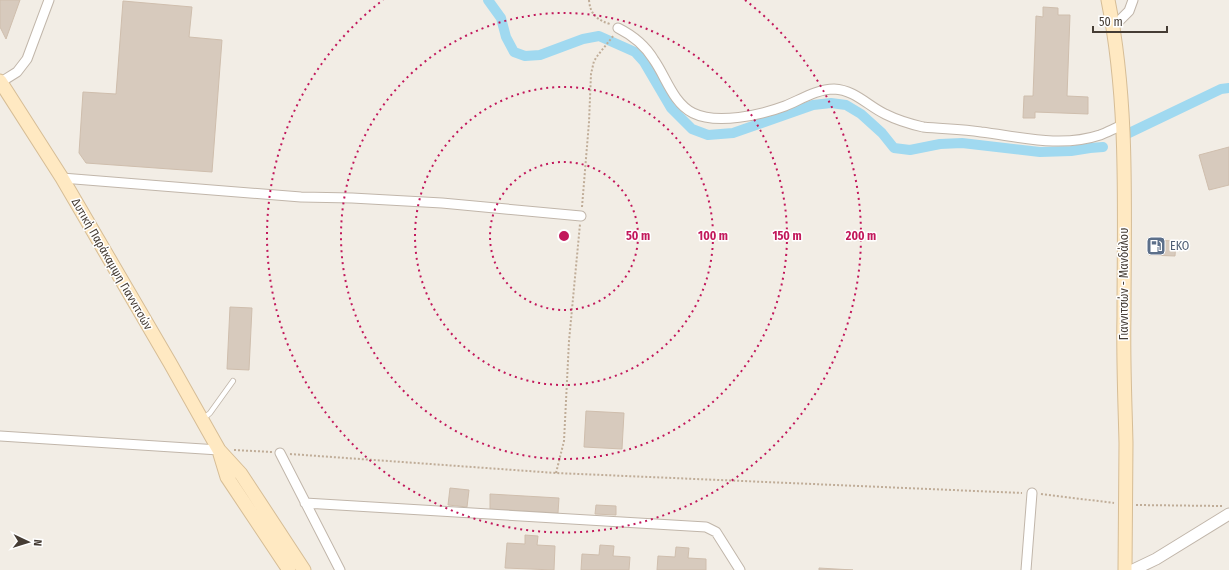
<svg xmlns="http://www.w3.org/2000/svg" width="1229" height="570" font-family="'Fira Sans Condensed',sans-serif">
	<rect width="100%" height="100%" fill="#f2ede5"/>
	<g fill="none" stroke-linecap="round" stroke-linejoin="round">
		<path stroke="#a0d9f0" stroke-width="10" d="M488 0 501 18 506 37 514 52 525 56 540 55 583 39 599 36 635 52 644 62 671 108 692 129 708 135 733 133 813 105 831 103 846 105 861 114 882 133 894 148 910 150 940 144 962 143 1040 152 1071 151 1090 148 1103 147
			M1127 134 1221 89 1229 88"/>
	</g>
	<path fill="#d7cabd" stroke="#cfbead" d="M0 0H20L6 39 0 27Z
		M123 1 192 7 189 37 222 40 212 172 86 163 79 153 83 92 116 94Z
		M1043 7 1058 8V15H1070L1067 96 1088 97V114L1035 112V118H1023L1024 96H1033L1036 16 1043 17Z
		M1229 147V185L1209 190 1199 155Z
		M1150 240 1176 241 1175 256 1149 255Z
		M230 307 252 308 249 370 227 369Z
		M586 411 624 413 622 449 584 447Z
		M450 488 469 490 467 507 448 505Z
		M490 494 559 498 558 513 490 509Z
		M596 505 616 506V515L595 514Z
		M525 535 538 536 537 545 555 546 554 570 505 568 507 543 525 544Z
		M600 545 614 546 613 556 630 557 629 570H581L582 554 599 555Z
		M676 547 689 548 688 558 706 559V570H657L658 556 675 557Z
		M819 568 853 570H819Z"/>
	<g fill="none" stroke-linecap="round" stroke-linejoin="round">
		<g stroke="#c1b6aa" stroke-width="6">
			<path id="service" d="M203 419 210 413 233 381"/>
		</g>
		<g stroke="#c1b6aa" stroke-width="11">
			<path id="minor" d="M1114 26 1129 11 1133 0
				M618 28C634 36 645 45 654 60 666 77 673 103 693 113 717 125 761 115 785 106 800 100 817 89 834 89 855 90 868 106 885 114 897 120 910 124 923 127 942 129 962 129 981 132 1021 137 1061 148 1100 135 1108 132 1115 128 1123 125
				M1 82 17 72 27 59 49 0
				M62 178 301 197 352 198 442 203 581 216
				M0 436 219 450
				M280 453 340 570
				M305 503 706 527 716 532 740 570
				M1026 570 1032 493"/>
		</g>
		<g stroke="#c1b6aa" stroke-width="13">
			<path id="tertiary" d="M1133 570 1156 559 1229 514"/>
		</g>
		<g stroke="#d6bd96" stroke-width="15">
			<path id="secondary" d="M1108 0C1129 104 1124 211 1124 316 1123 358 1125 401 1126 443 1126 485 1125 528 1125 570
				M0 81 62 178 170 363 219 450 241 474 304 570
				M220 454 227 477 289 570"/>
		</g>
		<path stroke="#c0ad98" stroke-width="2" stroke-dasharray="2 2" stroke-linecap="butt" d="M589 0C590 14 597 20 610 24
			M582 207 589 122 591 74 594 61 598 55 614 35
			M234 450 272 452
			M290 454 556 473 1022 493
			M556 473 564 441 569 341 580 224
			M1041 494 1114 503
			M1136 505 1222 506"/>
		<use href="#service" stroke="#fff" stroke-width="4.5"/>
		<use href="#minor" stroke="#fff" stroke-width="9"/>
		<use href="#tertiary" stroke="#fff" stroke-width="11"/>
		<use href="#secondary" stroke="#ffe9c2" stroke-width="13"/>
	</g>
	<g fill="none" stroke="#c2185b" stroke-width="2" stroke-dasharray="2 4">
		<circle cx="564" cy="236" r="74"/>
		<circle cx="564" cy="236" r="149"/>
		<circle cx="564" cy="236" r="223"/>
		<path d="M745 0A297 297 0 1 1 383 0"/>
	</g>
	<defs>
		<g id="fuel-square" transform="scale(1)"><rect x="-9" y="-9" width="18" height="18" rx="4" fill="#5c6f8a" stroke="#fff"/><path d="M-5.5-6h7V0h2V4h1.3V-2.5L3-4.5l.8-.8L6-3V5H2.5V1h-1V6h-7ZM-4.2-4.7v3.2H.2V-4.7Z" fill="#fff"/></g>
	</defs>
	<g fill-rule="evenodd">
		<use href="#fuel-square" x="1156" y="246"/>
	</g>
	<g text-anchor="middle" stroke-width="3" stroke-linejoin="round" paint-order="stroke">
		<g font-size="12" fill="#4e5e75" stroke="#fff" text-anchor="start">
			<text x="1170" y="250">EKO</text>
		</g>
		<g font-size="12" fill="#453c34" stroke="#fff">
			<text transform="translate(112 264) rotate(60)" y="4">Δυτική Παράκαμψη Γιαννιτσών</text>
			<text transform="translate(1124 284) rotate(-90)" y="4">Γιαννιτσών - Μανδάλου</text>
		</g>
	</g>
	<circle cx="564" cy="236" r="6" fill="#c2185b" stroke="#fff" stroke-width="2"/>
	<g font-size="12" text-anchor="middle" font-weight="bold" fill="#c2185b" stroke="#fff" stroke-width="3" stroke-linejoin="round" paint-order="stroke">
		<text x="638" y="240">50 m</text>
		<text x="713" y="240">100 m</text>
		<text x="787" y="240">150 m</text>
		<text x="861" y="240">200 m</text>
	</g>
	<g transform="translate(28 542) rotate(94)" stroke="#ffffff" stroke-width="3" paint-order="stroke">
	<path d="M0-3L7 15L0 10L-7 15Z" fill="#453c34"/>
	<text y="-6" font-size="11" font-weight="bold" text-anchor="middle" fill="#453c34">N</text>
	</g>
	<path d="M1093 26v6h74v-6" fill="none" stroke="#453c34" stroke-width="2"/>
	<text x="1099" y="26" font-size="12" fill="#453c34" stroke="#ffffff" stroke-width="3" paint-order="stroke">50 m</text>
</svg>
